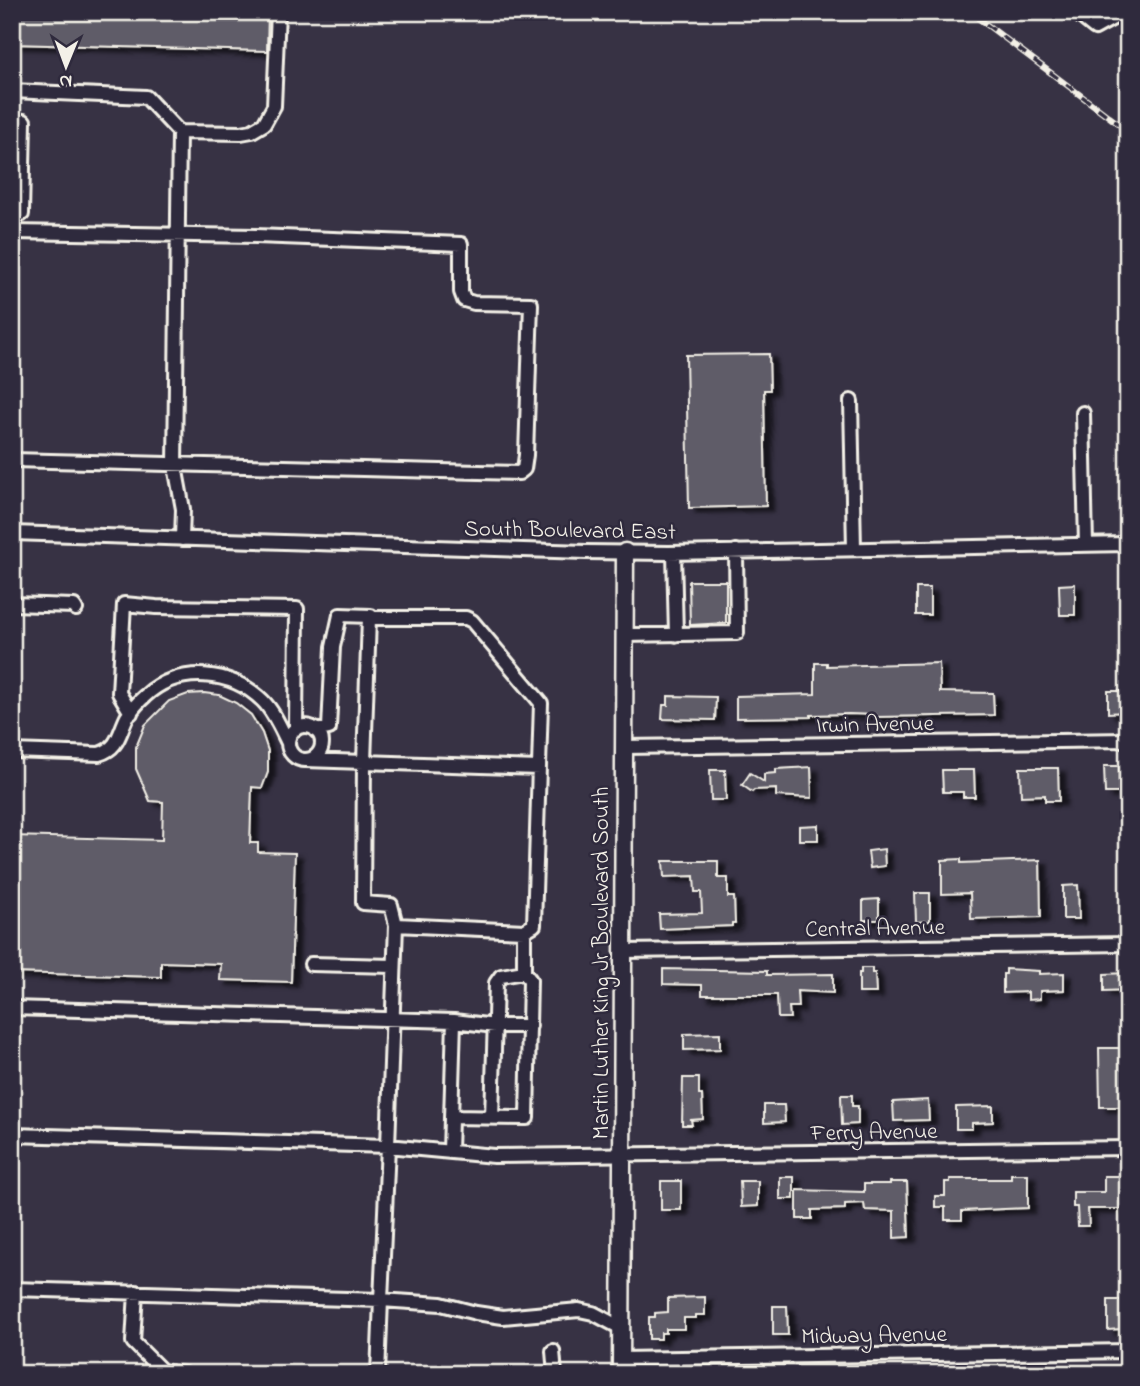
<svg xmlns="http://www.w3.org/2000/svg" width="1140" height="1386" font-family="'Indie Flower',sans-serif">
	<defs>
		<filter id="shadow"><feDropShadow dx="7" dy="4.5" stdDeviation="2" flood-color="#0009"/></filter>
	</defs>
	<rect width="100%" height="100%" fill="#373244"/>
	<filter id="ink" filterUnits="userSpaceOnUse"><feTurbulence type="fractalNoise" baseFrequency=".0143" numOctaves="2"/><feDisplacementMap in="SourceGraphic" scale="14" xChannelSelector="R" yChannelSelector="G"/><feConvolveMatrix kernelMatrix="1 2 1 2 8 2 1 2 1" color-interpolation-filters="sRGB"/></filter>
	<g filter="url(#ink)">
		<path fill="#5f5c67" stroke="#f4f1e8" stroke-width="2" filter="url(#shadow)" d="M12 12H268L267 51 12 44Z
			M769 354 770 390H764L766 506 689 508 686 355Z
			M689 581H726V623L690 625Z
			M1075 584V615H1060L1059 585Z
			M916 588H930V615H916Z
			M815 663H827V666L939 663 940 692 993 693 994 715 876 717V715L849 714 811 715V717L736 718V696L815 694Z
			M1108 691H1125V712L1108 713Z
			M204 693 219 695 236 703 251 715 262 733 268 751V772L262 788 252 787 250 843H258V852L295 853 291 982 220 980 221 964 161 962V977L12 973V836L162 840 163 802 150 801 136 769V747L145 725 169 701 188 694Z
			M668 696 716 697 715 720 662 719 663 705H668Z
			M1104 766H1119V793H1105Z
			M811 767 812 798 776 796V789L754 790 752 792 742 785 750 773 764 782V774L776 773V769Z
			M1020 768H1058L1059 801H1045V795L1021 796Z
			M710 770H725L726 800H711Z
			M942 770H974L975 797H963V792H943Z
			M818 825V840H799V826Z
			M884 849 885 866 870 868 868 851Z
			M961 859V863L1040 860 1041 917 971 919 970 893 942 894V860Z
			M663 861H718V878H728V897H734L735 923H732V926L660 929 659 914 702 913 701 892H695L694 876 664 877Z
			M1078 885 1079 919H1063V886Z
			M915 893H930V921L916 922Z
			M879 899V920H863V900Z
			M861 968H872V973H875L876 993H859V973H861Z
			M663 969 767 971V975H769L833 974V993L797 991 798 1007H789L790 1018H778L777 995H702V985L663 984Z
			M1006 969 1039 971V974L1064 973V990L1040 991V999L1028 1000V992L1003 993V974H1006Z
			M1128 973V990L1104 991V974Z
			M720 1033V1049L684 1050V1034Z
			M1099 1048H1128V1107H1100Z
			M683 1078H699V1095H702L703 1119 691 1120 692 1125H682Z
			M841 1095H852V1106H858V1124L842 1125Z
			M928 1100 929 1120 894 1121 893 1102Z
			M764 1105H784L785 1122 764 1123Z
			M993 1106V1122L972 1123V1129H956V1107Z
			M1011 1174H1028V1208L962 1211V1220H945V1207H935V1196H945V1182H950V1179H1011Z
			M1104 1176H1121V1209H1088L1089 1226H1078L1077 1207H1073V1192H1104Z
			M780 1177H794V1199H780Z
			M661 1181H681V1210H661Z
			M740 1181H758V1206L741 1207Z
			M890 1182H907L909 1237 894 1238V1211L865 1210 864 1203 845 1204V1209L812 1210V1219H797V1190L864 1192V1184H890Z
			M705 1297V1315H696V1318H684V1329H666V1333H661V1339H649V1317H655V1313L668 1312V1298Z
			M1108 1300H1121V1329L1108 1330Z
			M773 1306H787L788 1335H773Z"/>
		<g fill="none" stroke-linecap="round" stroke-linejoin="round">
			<g stroke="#f4f1e8" stroke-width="18">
				<path id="minor" d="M1075 12 1095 28 1124 12
					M12 91 146 97 179 132 241 133 252 131 264 124 274 106 278 12
					M12 120 24 121 22 214 12 213
					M179 132 175 466 183 509 182 539
					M12 232 256 236 461 244V292L464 300 474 303 531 304 526 455 524 469 519 473 12 460
					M851 401 854 549
					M1083 413 1086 545
					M12 533 586 552 669 553 1128 544
					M674 553 676 635
					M12 604 74 606 76 609
					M624 635 737 633 736 551
					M131 713 119 693 124 604 156 607 297 609 296 729
					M288 743a17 17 0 1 1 34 0a17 17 0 1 1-34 0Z
					M316 731 329 728 333 647 340 615 371 616
					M624 747 1128 740
					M12 751 99 754C119 748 119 733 127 717 131 711 139 701 145 696 178 665 232 670 263 701 274 712 281 729 288 743
					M306 760 364 762 369 618H466L472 621 541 703 534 925 524 931 396 925 391 905 363 903 364 762 539 768
					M396 925 388 1146 494 1156 1128 1148
					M623 951 1128 944
					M311 964 393 966
					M12 1008 454 1021 450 1151
					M454 1021 495 1026H530
					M451 1117 527 1118 530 980 524 972V931
					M492 1118 496 983 501 976 524 972
					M12 1135 388 1146 381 1300 12 1289
					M136 1292 133 1342 162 1371 184 1374
					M553 1351 555 1374
					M621 1359 1128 1351
					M378 1374 381 1300 441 1304 476 1313 503 1317 579 1310 593 1313 621 1328"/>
			</g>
			<g stroke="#f4f1e8" stroke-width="21">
				<path id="major" d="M621 1374 625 552"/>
			</g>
			<use href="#minor" stroke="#2f2a3d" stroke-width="12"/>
			<use href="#major" stroke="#2f2a3d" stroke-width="16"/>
			<g stroke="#f4f1e8" stroke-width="6">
				<path id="rail" d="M970 12 1128 131"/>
			</g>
			<use href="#rail" stroke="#2f2a3d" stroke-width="3.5" stroke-dasharray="10" stroke-linecap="butt"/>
		</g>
	</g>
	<g text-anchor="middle" stroke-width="5" stroke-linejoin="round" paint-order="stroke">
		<g font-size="23" fill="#f4f1e8" stroke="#2f2a3d">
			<text transform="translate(570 529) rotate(1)" y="8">South Boulevard East</text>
			<text transform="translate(875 723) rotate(-1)" y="8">Irwin Avenue</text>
			<text transform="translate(875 927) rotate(-1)" y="8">Central Avenue</text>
			<text transform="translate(600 963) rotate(-90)" y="8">Martin Luther King Jr Boulevard South</text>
			<text transform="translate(874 1131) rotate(-1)" y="8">Ferry Avenue</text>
			<text transform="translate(874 1334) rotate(-1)" y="8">Midway Avenue</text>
		</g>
	</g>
	<rect width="1140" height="1386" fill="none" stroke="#2f2a3d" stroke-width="42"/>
	<rect x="21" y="21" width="1098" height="1344" fill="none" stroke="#f4f1e8" stroke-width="2.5" filter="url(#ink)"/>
	<g transform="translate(66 66) rotate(181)" stroke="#2f2a3d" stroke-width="5" paint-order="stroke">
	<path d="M0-5L12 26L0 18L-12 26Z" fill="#f4f1e8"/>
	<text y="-10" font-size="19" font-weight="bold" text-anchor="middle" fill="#f4f1e8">N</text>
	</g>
</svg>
